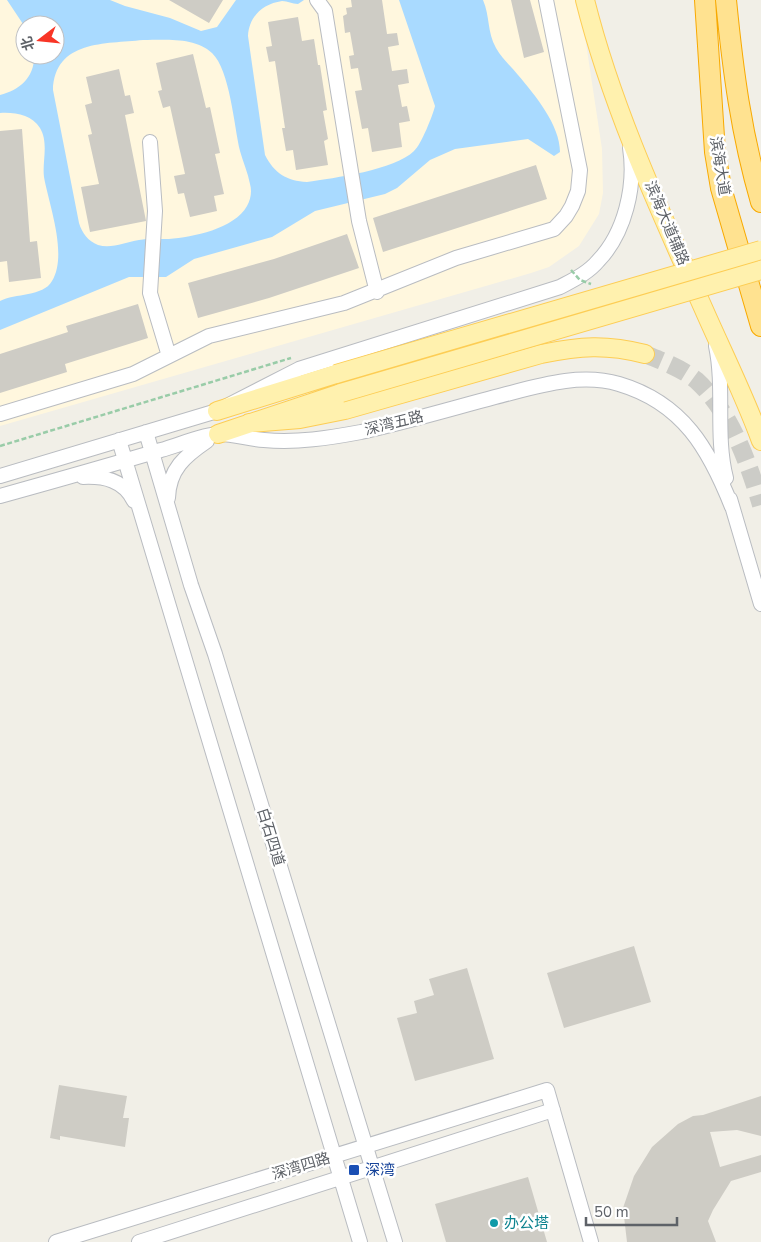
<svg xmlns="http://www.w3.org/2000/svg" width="761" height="1242" font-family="'Nunito Sans','Noto Sans SC',sans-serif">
	<rect width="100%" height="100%" fill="#f1efe7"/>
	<path fill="#fff7de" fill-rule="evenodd" d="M0 0H577L584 30 602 149 603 193 599 214 579 246 549 267 531 273 0 426ZM25 25H55V55H25Z"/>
	<path fill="#a9daff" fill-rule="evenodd" d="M7 0H110L125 6 170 18 201 31 217 27 236 0H304L298 4C292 4 288 1 282 1 262 4 249 17 248 36L265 155C274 173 287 181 307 182 334 178 395 170 414 151 421 145 433 115 435 106L399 0H483C490 16 487 32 496 48 502 59 511 66 518 75 535 95 560 125 560 152L554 156 528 139 455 149 430 160 397 188 385 194 315 211 272 237 194 259 166 277H129L0 330V301C15 293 43 297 52 281 68 255 49 205 44 177 42 162 49 143 40 128 32 115 15 112 0 113V95C20 90 35 77 34 55H55V25H25V27ZM143 40C165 40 195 37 212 53 230 70 234 126 240 151 243 162 248 173 250 184 252 191 251 199 247 206 234 229 193 237 169 239 159 239 149 238 139 240 125 242 112 249 98 245 88 241 82 233 79 223L53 90C55 40 105 44 143 40Z"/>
	<path fill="#ceccc5" d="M169 0H223L209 23Z
		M351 0H382L387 34 397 33 399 45 388 47 392 71 407 69 409 83 398 85 402 107 407 106 410 121 399 123 402 147 372 152 368 128 362 129 355 91 362 90 358 68 351 69 349 56 354 55 350 32 345 33 343 16 347 14 346 8 352 7Z
		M511 0H530L544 52 524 58Z
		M298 17 302 41 314 39 318 65H320L327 110 323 111 328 139 324 141 328 165 296 170 293 150 286 151 282 128H285L275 61 269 62 266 47 272 46 268 22Z
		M193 54 206 108 210 107 220 153 215 154 224 194 214 196 217 211 190 217 184 193 178 194 174 176 185 174 170 106 163 108 158 91 162 90 156 63Z
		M119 69 125 96 130 95 134 113 125 115 146 221 90 232 81 187 99 184 88 135 92 134 85 105 92 103 86 77Z
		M22 129 30 242 37 241 41 278 9 282 7 261 0 262V131Z
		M536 165 547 199 383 252 373 218Z
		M347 234 359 268 269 298 198 318 188 283 274 259Z
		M138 304 148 338 65 364 67 372 0 393V354L68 332 66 326Z
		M634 946 651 1002 564 1028 547 973Z
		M467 968 494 1059 415 1081 397 1018 417 1013 414 1001 434 995 429 979Z
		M59 1085 127 1096 123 1118H129L125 1147 60 1136V1140L50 1138Z
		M761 1096V1136L737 1130 710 1132 720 1167 761 1155V1172L731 1181 713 1210 708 1221 716 1242H627L623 1208 634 1176 652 1147 678 1124 693 1116 703 1115Z
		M528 1177 547 1242H446L435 1204Z"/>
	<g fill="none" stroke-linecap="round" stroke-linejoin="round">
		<path stroke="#ccccc7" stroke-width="18" stroke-dasharray="18 9" stroke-linecap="butt" d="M645 354C662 361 681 368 696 380 730 411 748 461 761 505"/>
		<g stroke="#b9bcc1" stroke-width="16">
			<path id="minor" d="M317 0 325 11 359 221 377 292
				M150 142 155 211 150 293 169 356
				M716 346C725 389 715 435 726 478
				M0 414 133 374 209 336 344 303 456 258 554 229 566 216 572 206 578 191 580 170 546 0
				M146 432 191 585 215 654 395 1242
				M119 440 360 1242
				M0 476 217 411 299 369 560 287C573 280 588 273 598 261 625 233 636 186 630 148
				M83 477C104 476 124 480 134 501
				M0 496C54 481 107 466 161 450 177 446 203 434 219 434 234 434 249 439 264 440 297 443 329 438 361 432 406 422 450 409 495 397 535 387 578 372 619 384 683 403 709 449 732 507
				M168 498C169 469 185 456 207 441
				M730 499 761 604
				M56 1242 547 1090 591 1242
				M139 1242 553 1110"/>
		</g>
		<g stroke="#fdcd54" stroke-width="20">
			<path id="major" d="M585 0C612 108 660 211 705 312 724 355 745 397 761 441
				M217 411 336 374
				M249 423 300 419 345 410 541 354C580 346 606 344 645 354
				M218 434 341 393"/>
		</g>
		<g stroke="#f8a900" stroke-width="22">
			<path id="highway" d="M705 0 715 152 721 188 761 326
				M726 0C733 71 741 133 761 202"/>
		</g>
		<path stroke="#99cca8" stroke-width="2.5" stroke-dasharray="5 2.5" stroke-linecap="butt" d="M0 446 291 358"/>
		<use href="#minor" stroke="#fff" stroke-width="14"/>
		<use href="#major" stroke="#fff1ae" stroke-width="18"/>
		<use href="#highway" stroke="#ffe290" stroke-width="20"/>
		<g stroke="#fdcd54" stroke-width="20" stroke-linecap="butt">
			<path id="major-bridge" d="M336 374 761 250
				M341 393 761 270"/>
		</g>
		<path stroke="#99cca8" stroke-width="2.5" stroke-dasharray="5 2.5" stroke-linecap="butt" d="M571 270 580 280 591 284"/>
		<use href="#major-bridge" stroke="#fff1ae" stroke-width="18"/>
	</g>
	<rect fill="#1a4fb4" stroke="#fff" stroke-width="2" x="348" y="1164" width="12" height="12" rx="2.5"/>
	<circle fill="#0f9aa8" stroke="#fff" stroke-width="2" cx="494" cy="1223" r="5"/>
	<g text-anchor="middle" stroke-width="5" stroke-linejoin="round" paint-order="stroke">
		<g font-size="15" fill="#5e6268" stroke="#fff">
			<text transform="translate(720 166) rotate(81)" y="5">滨海大道</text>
			<text transform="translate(667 223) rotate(67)" y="5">滨海大道辅路</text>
			<text transform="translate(394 423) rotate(-14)" y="5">深湾五路</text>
			<text transform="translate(271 837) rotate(73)" y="5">白石四道</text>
			<text transform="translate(301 1166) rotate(-17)" y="5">深湾四路</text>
		</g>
		<g font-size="15" fill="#164399" stroke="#fff" text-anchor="start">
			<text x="365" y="1175">深湾</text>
		</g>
		<g font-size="15" fill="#0d838f" stroke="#fff" text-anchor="start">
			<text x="504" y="1228">办公塔</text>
		</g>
	</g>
	<g transform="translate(40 40) rotate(254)"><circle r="24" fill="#ffffff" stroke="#bfc0c3"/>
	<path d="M0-4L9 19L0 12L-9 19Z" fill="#f83526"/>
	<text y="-8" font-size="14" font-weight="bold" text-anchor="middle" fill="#5e6268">北</text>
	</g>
	<path d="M586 1217v8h91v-8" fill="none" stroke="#5e6268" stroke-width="2.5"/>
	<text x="594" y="1217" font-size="15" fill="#5e6268" stroke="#ffffff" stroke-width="4" paint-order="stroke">50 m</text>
</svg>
